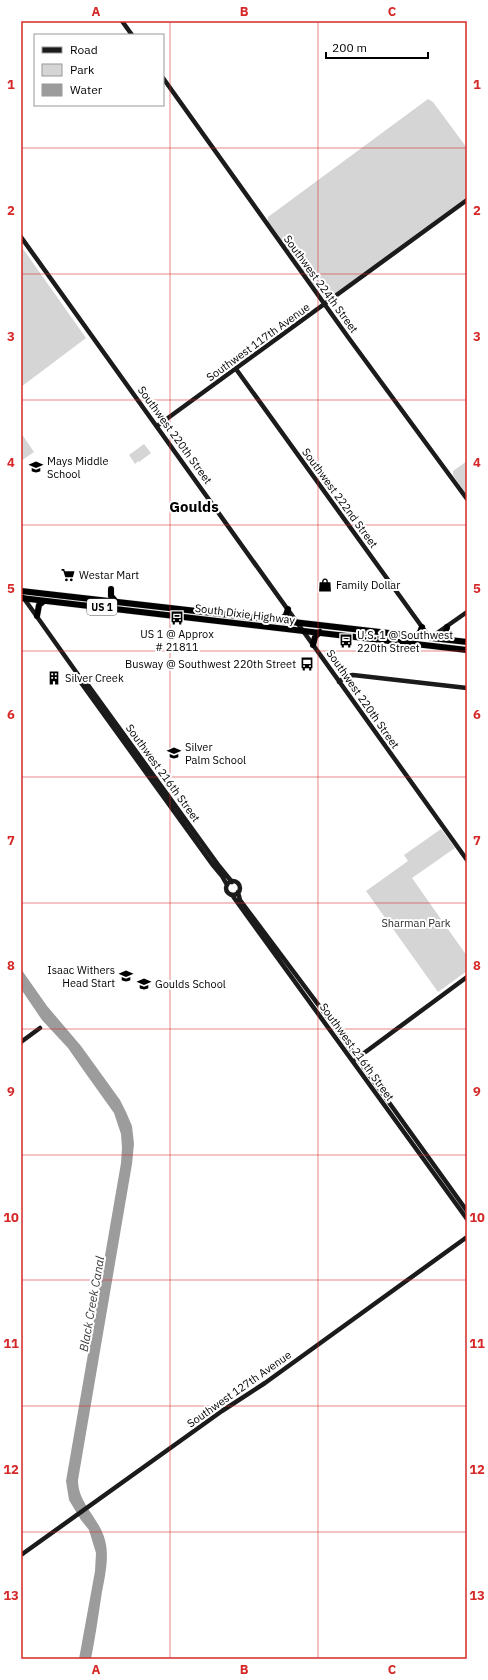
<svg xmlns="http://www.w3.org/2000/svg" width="488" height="1680" font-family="'IBM Plex Sans',sans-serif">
	<rect width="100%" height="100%" fill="#fff"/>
	<path fill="#d5d5d5" d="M428 99 433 102 467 148V199L330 298H325L315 287 268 221V217Z
		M21 246 86 338 21 387Z
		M21 433 34 452 21 461Z
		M144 444 151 453 139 462 138 461 135 464 129 455Z
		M467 461V496L453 475V471Z
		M441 829 455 848 412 878 467 956V971L438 992 366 891 408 861 404 855Z"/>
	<path fill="#9c9c9c" d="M21 969 47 1006 81 1046 120 1100 126 1112 132 1126 134 1144 132 1164 78 1480C78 1504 99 1517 105 1540 110 1559 104 1579 101 1598 98 1618 95 1639 91 1659H79L95 1571 96 1553 89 1530 81 1520 69 1500 66 1481 121 1163 122 1148 121 1134 114 1113 84 1071 68 1048 42 1020 21 989Z"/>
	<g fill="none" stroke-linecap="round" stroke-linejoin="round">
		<g stroke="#dbdbdb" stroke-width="7">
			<path id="highway" d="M111 589V596L116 602
				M21 591 467 642
				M21 598 467 650
				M37 616 39 605 44 601
				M281 620 286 615 288 609
				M447 627 446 635 450 640
				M416 636 420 632 422 627
				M313 645 315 637 320 632"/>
		</g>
		<path stroke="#1b1b1b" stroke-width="4.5" d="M122 21 132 35
			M163 78 348 337 467 499
			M21 237 467 860
			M236 369 430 638 467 612
			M157 426 467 200
			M23 597 79 676 83 678 219 866 232 882
			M79 676V680L212 864 222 876 227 885
			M339 682 346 676 353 675 467 688
			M226 888a7 7 0 1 1 14 0a7 7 0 1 1-14 0Z
			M238 892 240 900 329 1019 467 1211
			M232 895 467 1219
			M21 1042 40 1028
			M356 1059 467 977
			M21 1555 222 1411 265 1383 467 1237"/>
		<use href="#highway" stroke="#000" stroke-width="6"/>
	</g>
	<path fill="none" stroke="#d62828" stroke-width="1" stroke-opacity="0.55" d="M170 21V1659M318 21V1659M21 148H467M21 274H467M21 400H467M21 525H467M21 651H467M21 777H467M21 903H467M21 1029H467M21 1155H467M21 1280H467M21 1406H467M21 1532H467"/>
	<defs>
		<g id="school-bare" transform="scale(1.08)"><path d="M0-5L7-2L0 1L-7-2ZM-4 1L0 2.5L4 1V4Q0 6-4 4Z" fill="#000" stroke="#fff" stroke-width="2.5" paint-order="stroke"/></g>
		<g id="supermarket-bare" transform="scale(1.08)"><path d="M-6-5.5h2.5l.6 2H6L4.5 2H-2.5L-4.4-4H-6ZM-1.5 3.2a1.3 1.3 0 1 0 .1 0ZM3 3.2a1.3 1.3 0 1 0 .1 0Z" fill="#000" stroke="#fff" stroke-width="2.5" paint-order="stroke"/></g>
		<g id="shop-bare" transform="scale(1.08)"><path d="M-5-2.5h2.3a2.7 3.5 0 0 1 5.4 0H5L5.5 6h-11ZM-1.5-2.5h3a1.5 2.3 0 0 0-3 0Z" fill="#000" stroke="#fff" stroke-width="2.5" paint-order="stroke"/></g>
		<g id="bus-bare" transform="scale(1.08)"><path d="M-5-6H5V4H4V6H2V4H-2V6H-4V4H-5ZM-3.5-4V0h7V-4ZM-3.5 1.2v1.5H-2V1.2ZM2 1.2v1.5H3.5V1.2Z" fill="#000" stroke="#fff" stroke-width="2.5" paint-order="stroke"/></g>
		<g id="building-bare" transform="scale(1.08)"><path d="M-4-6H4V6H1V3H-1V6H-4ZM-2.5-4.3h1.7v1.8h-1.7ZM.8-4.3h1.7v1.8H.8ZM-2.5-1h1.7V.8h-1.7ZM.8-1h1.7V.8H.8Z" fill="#000" stroke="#fff" stroke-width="2.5" paint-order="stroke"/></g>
	</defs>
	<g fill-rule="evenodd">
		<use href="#school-bare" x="36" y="467"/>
		<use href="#supermarket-bare" x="68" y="575"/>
		<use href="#shop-bare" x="325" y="585"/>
		<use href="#bus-bare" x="177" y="618"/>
		<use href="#bus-bare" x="346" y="641"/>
		<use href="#bus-bare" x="307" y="664"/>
		<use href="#building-bare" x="54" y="678"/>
		<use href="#school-bare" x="174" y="753"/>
		<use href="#school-bare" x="126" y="976"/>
		<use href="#school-bare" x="144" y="984"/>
	</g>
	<g text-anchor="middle" stroke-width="4" stroke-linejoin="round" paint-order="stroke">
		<rect fill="#fff" stroke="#4c4c4c" stroke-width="1" x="87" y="599" width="30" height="16" rx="3"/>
		<g font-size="10" font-weight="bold" fill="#000">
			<text x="102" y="611">US 1</text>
		</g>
		<g font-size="11" fill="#000" stroke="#fff">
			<text transform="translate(321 284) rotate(54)" y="4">Southwest 224th Street</text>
			<text transform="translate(258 342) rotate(-36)" y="4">Southwest 117th Avenue</text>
			<text transform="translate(175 435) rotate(54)" y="4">Southwest 220th Street</text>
			<text transform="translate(340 498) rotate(54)" y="4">Southwest 222nd Street</text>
			<text transform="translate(245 614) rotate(7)" y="4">South Dixie Highway</text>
			<text transform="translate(363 699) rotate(55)" y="4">Southwest 220th Street</text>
			<text transform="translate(163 773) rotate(54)" y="4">Southwest 216th Street</text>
			<text transform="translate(357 1052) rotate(54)" y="4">Southwest 216th Street</text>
			<text transform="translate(239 1389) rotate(-35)" y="4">Southwest 127th Avenue</text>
		</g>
		<g font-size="11" fill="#000" stroke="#fff" text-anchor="start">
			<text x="47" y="465">Mays Middle<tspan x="47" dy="13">School</tspan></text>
			<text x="79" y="579">Westar Mart</text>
			<text x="336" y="589">Family Dollar</text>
			<text x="177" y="638" text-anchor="middle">US 1 @ Approx<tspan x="177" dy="13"># 21811</tspan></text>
			<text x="357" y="639">U.S. 1 @ Southwest<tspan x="357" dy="13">220th Street</tspan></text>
			<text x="296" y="668" text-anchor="end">Busway @ Southwest 220th Street</text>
			<text x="65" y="682">Silver Creek</text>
			<text x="185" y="751">Silver<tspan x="185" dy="13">Palm School</tspan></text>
			<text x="115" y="974" text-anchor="end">Isaac Withers<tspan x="115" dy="13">Head Start</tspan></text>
			<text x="155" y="988">Goulds School</text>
		</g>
		<g font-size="11" fill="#2c2c2c" stroke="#fff">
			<text x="416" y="927">Sharman Park</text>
		</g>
		<g font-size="12" font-style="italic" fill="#3d3d3d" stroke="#fff">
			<text transform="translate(92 1304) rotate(-80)" y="4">Black Creek Canal</text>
		</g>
		<g font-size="15" font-weight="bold" fill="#000" stroke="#fff">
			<text x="194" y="512">Goulds</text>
		</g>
	</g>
	<rect width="488" height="1680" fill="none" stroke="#ffffff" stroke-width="44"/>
	<rect x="34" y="34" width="130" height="72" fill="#ffffff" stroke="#999999"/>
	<rect x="42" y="47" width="20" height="6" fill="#1b1b1b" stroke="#999999"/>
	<text x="70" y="54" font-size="12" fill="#000000">Road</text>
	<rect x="42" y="64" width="20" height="12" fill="#d5d5d5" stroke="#999999"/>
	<text x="70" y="74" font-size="12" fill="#000000">Park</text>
	<rect x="42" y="84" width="20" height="12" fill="#9c9c9c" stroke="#999999"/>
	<text x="70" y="94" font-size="12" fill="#000000">Water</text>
	<path d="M326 52v6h102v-6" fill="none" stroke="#000000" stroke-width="2"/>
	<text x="332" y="52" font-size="12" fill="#000000" stroke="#ffffff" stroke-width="3" paint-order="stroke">200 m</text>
	<rect x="22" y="22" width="444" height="1636" fill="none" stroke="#d62828" stroke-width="1.5"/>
	<g font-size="13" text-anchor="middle" font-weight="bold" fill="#d62828">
		<text x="96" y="16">A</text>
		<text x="244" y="16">B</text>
		<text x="392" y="16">C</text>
		<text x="11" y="89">1</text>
		<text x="477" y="89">1</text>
		<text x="11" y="215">2</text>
		<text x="477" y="215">2</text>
		<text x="11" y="341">3</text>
		<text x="477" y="341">3</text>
		<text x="11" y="467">4</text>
		<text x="477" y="467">4</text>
		<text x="11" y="593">5</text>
		<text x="477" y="593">5</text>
		<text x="11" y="719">6</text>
		<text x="477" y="719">6</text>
		<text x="11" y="845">7</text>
		<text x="477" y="845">7</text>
		<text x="11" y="970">8</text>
		<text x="477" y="970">8</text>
		<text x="11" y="1096">9</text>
		<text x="477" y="1096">9</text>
		<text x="11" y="1222">10</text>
		<text x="477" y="1222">10</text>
		<text x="11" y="1348">11</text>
		<text x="477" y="1348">11</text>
		<text x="11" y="1474">12</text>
		<text x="477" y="1474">12</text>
		<text x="11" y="1600">13</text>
		<text x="477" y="1600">13</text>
		<text x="96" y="1674">A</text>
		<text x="244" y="1674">B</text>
		<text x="392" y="1674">C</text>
	</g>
</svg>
